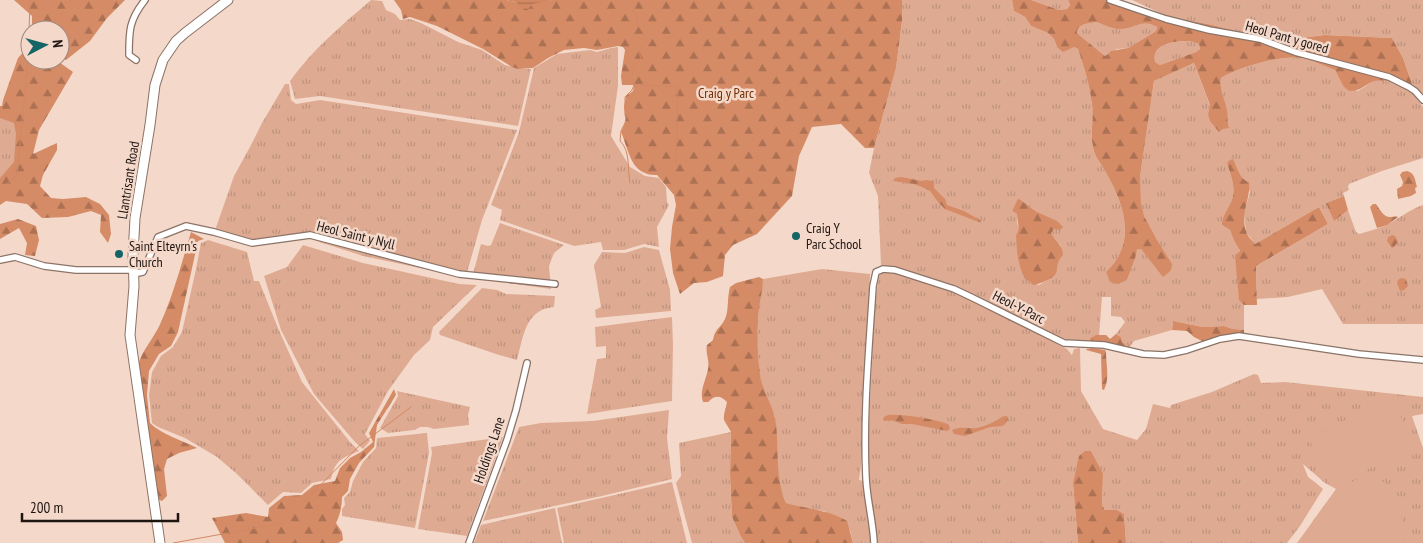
<svg xmlns="http://www.w3.org/2000/svg" width="1423" height="543" font-family="'PT Sans Narrow',sans-serif">
	<defs>
		<pattern id="grass-tufts" width="24" height="20" patternUnits="userSpaceOnUse" patternTransform="scale(1.25)"><rect width="24" height="20" fill="#deab92"/><path d="M3 7l-1-3M5 7V3M7 7l1-3M15 17l-1-3M17 17v-4M19 17l1-3" fill="none" stroke="#be927d"/></pattern>
		<pattern id="forest-firs" width="22" height="20" patternUnits="userSpaceOnUse" patternTransform="scale(1.25)"><rect width="22" height="20" fill="#d58b66"/><path d="M5 1l3.5 6h-7zM16 11l3.5 6h-7z" fill="#ac7053"/></pattern>
		<pattern id="water-rules" width="6" height="5" patternUnits="userSpaceOnUse" patternTransform="scale(1.25)"><rect width="6" height="5" fill="#d28863"/><path d="M0 2.5h6" fill="none" stroke="#aa6e50"/></pattern>
	</defs>
	<rect width="100%" height="100%" fill="#f4d9cb"/>
	<path fill="url(#grass-tufts)" fill-rule="evenodd" d="M371 0 382 1 386 10 395 14 400 20 410 19 421 23 458 42 482 50 505 65 522 69H531L518 126 320 96 295 99 290 81C312 50 342 25 371 0Z
		M902 0H1012L1014 11 1025 17 1031 26 1048 33 1054 39 1057 47H1074L1078 49C1084 67 1090 86 1092 105 1094 118 1090 133 1093 147 1094 156 1101 163 1105 171 1124 204 1138 241 1106 273L1127 280 1135 259 1136 249H1141L1150 259 1157 240C1152 232 1146 223 1143 214 1140 202 1140 190 1140 177L1154 81 1194 63 1210 106 1208 114 1227 122C1228 107 1218 91 1221 78 1239 67 1281 55 1301 58 1312 60 1324 66 1335 70L1343 86 1358 91 1372 82 1380 79 1400 86 1412 93 1423 107V158L1382 171 1349 184 1348 187 1349 190 1343 193 1344 196 1326 203 1334 220 1348 210 1356 232 1359 234C1368 231 1378 229 1386 225 1399 219 1408 210 1423 205V324H1343L1322 289 1288 297 1257 299 1256 266 1328 224 1319 207 1255 244 1246 232 1244 214 1250 192 1245 181 1227 163C1230 173 1235 185 1233 195 1232 205 1221 215 1222 225L1230 230C1233 237 1239 246 1240 253 1241 267 1233 295 1244 305V330L1233 329 1224 326 1203 327 1173 321 1172 330 1134 341 1129 348 1125 347V344L1122 342 1121 337 1116 334 1125 322 1121 317 1111 316V297H1102L1099 336H1094L1089 339V341H1068L1058 339C1029 325 1002 308 973 295 946 283 909 271 881 265L878 196 869 173 874 148 896 68 902 21ZM1018 198 1037 212 1054 229 1050 233 1061 246 1054 276 1039 285 1032 283 1025 279 1019 263 1017 242 1019 230 1017 221V214L1012 211Z
		M1031 0H1068L1070 5 1067 9 1059 10Z
		M1132 0H1423V94L1412 84 1403 58 1392 38 1325 35 1277 41 1208 24 1169 17Z
		M1096 22C1105 25 1113 30 1123 29 1137 28 1140 17 1157 27L1156 31 1128 48 1117 49 1105 56 1077 33C1078 23 1088 24 1096 22Z
		M1190 41 1199 44 1200 49 1196 52 1160 65 1155 62C1151 43 1177 41 1190 41Z
		M618 47V86L611 136 630 167 645 176 659 178 666 187 667 202 669 205 657 227 659 247 644 244 624 250H603L601 242 574 246 500 220 502 210 491 205 519 132 534 68 557 54 590 50 597 52 611 48Z
		M285 84H289L291 100 296 104 320 100 517 130 482 220 466 276 453 275 363 256 301 236 250 244 213 236 234 176 250 147 262 123Z
		M0 108 26 115 25 150 0 186Z
		M500 223 564 245 554 253 549 266 551 289 472 278 481 244 488 246 491 245Z
		M208 240 247 252 254 281H259L278 328 302 382 350 442 359 451C342 458 335 460 331 479L312 483 301 493 283 492 268 505 237 474 217 457 185 438 158 427 152 423 149 395 152 372 161 356 173 347 182 332 196 269 201 243Z
		M303 245 363 263 459 284 477 285 433 327 430 340 414 355 388 391 365 434 370 441 363 449 355 442 314 394 281 330 264 276 287 267Z
		M644 247 659 250 670 290 671 311 596 318 595 310 601 307 594 265 602 252 625 253Z
		M822 269 870 274C869 314 865 353 863 393 862 422 864 451 859 480L863 481 872 543H853L850 530 824 511 812 510 786 503 780 488 777 465 775 417 762 387 759 370 757 340 759 307 763 279Z
		M891 272C954 288 1011 318 1067 349L1072 355 1074 349 1080 348 1081 391 1103 429 1137 440 1146 429 1153 404 1170 408 1171 405 1212 392 1254 374 1258 375 1261 383 1285 382 1423 397V414L1412 416 1423 448V543H1297L1336 489 1325 483 1303 464 1308 477 1316 483 1323 489 1300 526 1287 543H1126L1124 514 1117 510H1105L1102 505 1103 473 1091 451H1085L1073 483 1078 543H877L869 484V421L873 343V315L879 276 882 273Z
		M482 288 497 290 506 294 555 296 554 307C550 308 545 308 542 310 524 318 522 343 517 360L499 355 440 335 439 332Z
		M672 317 673 345 672 401 587 414 597 359 606 358V346L596 347 595 327Z
		M397 391 470 407 468 415 469 425 434 429 428 427H420L415 430 388 433 380 428 398 396Z
		M669 410 667 438 672 479 602 496 483 521 519 427 541 423 593 421Z
		M731 432 730 474 732 517 741 537 745 543H692L676 483 681 476 679 443Z
		M427 433 429 453 415 528 342 516V509L345 505 344 498 350 492 353 481 363 462 376 448 377 438Z
		M503 437 467 536 418 529 432 453 431 447Z
		M672 482 687 543H564L557 508Z
		M555 508 562 543H474L481 525Z"/>
	<path fill="url(#forest-firs)" fill-rule="evenodd" d="M14 0H125L107 18 90 41 66 60 60 57V30H32V16Z
		M394 0H506L516 2 522 7 536 2 552 0H902V21L896 68 874 148H865L841 124 812 127 799 156 792 196 757 234 733 245 725 255 723 276 707 282 694 283 680 294 673 273 670 249 672 227 676 205 674 195 657 175C654 175 649 175 645 173 630 168 627 145 621 132L626 121 624 107 626 96 633 91 634 85H622L621 76 625 50 623 47 618 46 597 50 584 48 564 50 548 58 533 68 518 69 512 67 483 49 437 26 410 17 403 19 401 10Z
		M1012 0H1031L1059 10 1067 9 1070 5 1068 0H1110L1169 17 1208 24 1277 41 1325 35 1392 38 1403 58 1412 84 1407 90C1396 84 1382 76 1370 83 1361 88 1359 91 1349 91L1343 86 1335 70C1324 66 1312 60 1301 58 1281 55 1239 67 1221 78 1219 89 1225 100 1227 111 1228 117 1227 122 1229 128L1223 129 1219 132 1210 121 1208 114 1210 105 1194 63 1154 81 1140 177 1141 203 1144 216 1157 240 1172 264C1172 271 1168 273 1163 277L1141 249H1137L1135 259 1127 280 1118 284 1110 282 1106 272C1138 242 1124 204 1105 171 1101 163 1094 156 1093 147 1090 133 1094 119 1092 105 1090 86 1084 67 1078 49L1074 47 1063 52 1057 47 1054 39 1048 33 1031 26 1025 17 1014 11ZM1096 22C1105 25 1113 30 1123 29 1137 28 1141 18 1157 27L1156 31 1128 48 1111 51 1108 54 1105 56 1077 33C1078 23 1088 24 1096 22ZM1190 41 1199 44 1200 49 1196 52 1160 65 1155 62C1151 43 1176 41 1190 41Z
		M30 45V60H56L73 72 39 130 33 154 57 143V150L43 175 40 186 51 198 63 199 86 197 100 204 109 215 111 234 108 243 100 232 101 215 91 211 68 217 42 218 27 204 6 201 0 205V178L14 162 16 134 14 123 0 118V106H2L3 100 18 58Z
		M1233 159C1237 167 1240 180 1249 182 1251 199 1240 213 1246 231 1247 236 1252 240 1255 244L1319 207 1328 224 1256 266 1257 305H1244L1239 300 1235 256 1240 251 1234 240 1230 230 1222 225C1221 215 1232 205 1233 195 1235 185 1230 173 1227 163L1230 160Z
		M1407 171C1415 173 1415 180 1417 187L1415 188 1416 193 1411 196 1398 199 1397 189 1402 186 1403 182 1400 175 1402 172Z
		M901 177 922 181 925 180 934 181V188L945 199 947 205 964 211 980 220 981 223 945 209 938 202 930 191 922 187 914 184 893 181 895 178Z
		M1344 196 1348 210 1334 221 1326 203Z
		M1018 198 1037 212 1057 221 1063 227 1060 230 1054 229 1051 233C1055 241 1063 245 1063 255 1055 263 1059 269 1055 275 1052 279 1037 285 1033 285L1030 282 1025 279C1017 264 1017 251 1016 235 1021 228 1017 222 1017 214L1012 211Z
		M1373 204H1376C1380 209 1383 217 1390 217 1393 217 1396 216 1398 217L1387 225 1377 228 1370 207Z
		M18 219 36 226 39 240 35 256 25 255 27 243 19 228 0 239V224Z
		M191 232 204 239 198 241 178 332 171 346 159 354 149 371 147 395 150 423C162 435 182 440 197 448L179 453 167 459 164 469 167 496 162 501 157 499 137 371C139 353 154 339 161 322 174 293 182 262 191 232Z
		M1392 235 1395 236 1398 242 1394 247 1392 248 1387 241 1388 237Z
		M759 277 763 279C763 289 760 299 759 309 757 331 757 352 760 374 762 392 774 406 776 424 779 452 775 477 786 503 807 509 829 510 847 521L853 543H745L741 537 732 517 730 474 731 432C729 428 726 424 724 420 723 415 726 408 727 402 720 395 715 395 708 402H703C699 391 706 380 708 369 710 361 705 353 707 345L713 340C715 328 720 329 725 319 729 311 727 297 730 287L736 283Z
		M1401 278 1406 279 1408 286 1404 290 1400 291 1397 283 1398 280Z
		M1173 321 1203 327 1224 326 1233 329 1244 330V333L1239 336 1204 342 1194 337 1187 331 1172 330Z
		M1116 334 1121 337 1122 342 1125 344V347L1115 345 1108 342 1089 341 1090 338 1096 335H1106L1110 339Z
		M1093 348 1105 350 1106 352C1106 366 1110 377 1104 390L1102 389 1101 354 1086 350 1087 349Z
		M394 389 396 395 377 425 374 447 359 463 350 479 348 491 342 497C342 506 340 515 336 523L342 532 343 540 338 543H225L212 518 246 513 268 517 269 508 284 496 302 495 314 485 335 481 340 468 350 458 361 452 373 442 369 433Z
		M888 415C900 414 938 419 949 425L950 429 947 431 912 424H902L892 420 884 421 883 419 884 417Z
		M1004 416H1007C1009 421 1006 423 1003 426L990 427 965 436 954 434 952 430C961 426 968 429 977 428 987 426 995 421 1004 416Z
		M1085 451H1091L1103 473 1102 505 1105 510H1117L1124 514 1126 543H1078L1073 483 1079 456Z"/>
	<path fill="#deab92" d="M1393 399 1415 448 1330 486 1308 437Z
		M1368 476C1375 478 1382 480 1387 485 1398 497 1406 527 1404 543H1307L1305 541C1313 514 1340 481 1368 476Z"/>
	<path fill="url(#water-rules)" d="M506 0H552L532 4 526 12 516 2Z"/>
	<g fill="none" stroke-linecap="round" stroke-linejoin="round">
		<path stroke="#d28863" stroke-width="1" d="M634 85 673 86 678 89 676 162
			M630 183C627 170 631 151 620 141L621 131 625 123 626 118 625 115V97L632 90 634 85 632 78V69L641 58 639 53 647 41 644 37 643 32 637 25 638 19 633 11 636 5 630 0
			M0 190 17 175 28 58 30 3 32 0
			M173 543 283 523 359 446 411 407"/>
		<g stroke="#8b7367" stroke-width="8">
			<path id="street" d="M1110 0 1166 19 1209 30 1260 39 1295 52 1389 77 1409 87 1415 91 1423 100
				M136 60 129 55C129 31 129 20 145 0
				M0 260 15 257 44 266 76 270H134L138 273 143 272 158 237 186 226 214 232 252 243 310 235 459 274 555 284
				M469 543 507 440 516 410 527 363
				M874 543C873 521 867 500 866 478 863 414 869 350 873 286L876 272 883 269 895 270 954 289 971 297 1064 343 1104 345 1143 354 1164 355 1187 350 1220 339 1239 336 1359 354 1423 360"/>
		</g>
		<g stroke="#8b7367" stroke-width="11">
			<path id="primary" d="M160 543 130 335 134 286 133 256 135 218 150 125 155 85 163 60 176 41 185 33 228 0"/>
		</g>
		<use href="#street" stroke="#fff" stroke-width="5.5"/>
		<use href="#primary" stroke="#fff" stroke-width="9"/>
	</g>
	<g fill="#156466" stroke="#f4d9cb" stroke-width="2">
		<circle cx="796" cy="236" r="5"/>
		<circle cx="119" cy="254" r="5"/>
	</g>
	<g text-anchor="middle" stroke-width="5" stroke-linejoin="round" paint-order="stroke">
		<g font-size="14" fill="#1e1410" stroke="#f4d9cb">
			<text transform="translate(1287 37) rotate(16)" y="5">Heol Pant y gored</text>
			<text transform="translate(128 180) rotate(-81)" y="5">Llantrisant Road</text>
			<text transform="translate(356 235) rotate(14)" y="5">Heol Saint y Nyll</text>
			<text transform="translate(1019 307) rotate(27)" y="5">Heol-Y-Parc</text>
			<text transform="translate(489 450) rotate(-71)" y="5">Holdings Lane</text>
		</g>
		<g font-size="14" fill="#702d00" stroke="#f4d9cb">
			<text x="726" y="98">Craig y Parc</text>
		</g>
		<g font-size="14" fill="#1e1410" stroke="#f4d9cb" text-anchor="start">
			<text x="806" y="233">Craig Y<tspan x="806" dy="16">Parc School</tspan></text>
			<text x="129" y="251">Saint Elteyrn's<tspan x="129" dy="16">Church</tspan></text>
		</g>
	</g>
	<g transform="translate(45 45) rotate(84)"><circle r="24" fill="#f4d9cb" stroke="#9e8a80"/>
	<path d="M0-4L9 19L0 12L-9 19Z" fill="#156466"/>
	<text y="-8" font-size="14" font-weight="bold" text-anchor="middle" fill="#1e1410">N</text>
	</g>
	<path d="M22 513v8h156v-8" fill="none" stroke="#1e1410" stroke-width="2.5"/>
	<text x="30" y="513" font-size="15" fill="#1e1410" stroke="#f4d9cb" stroke-width="4" paint-order="stroke">200 m</text>
</svg>
